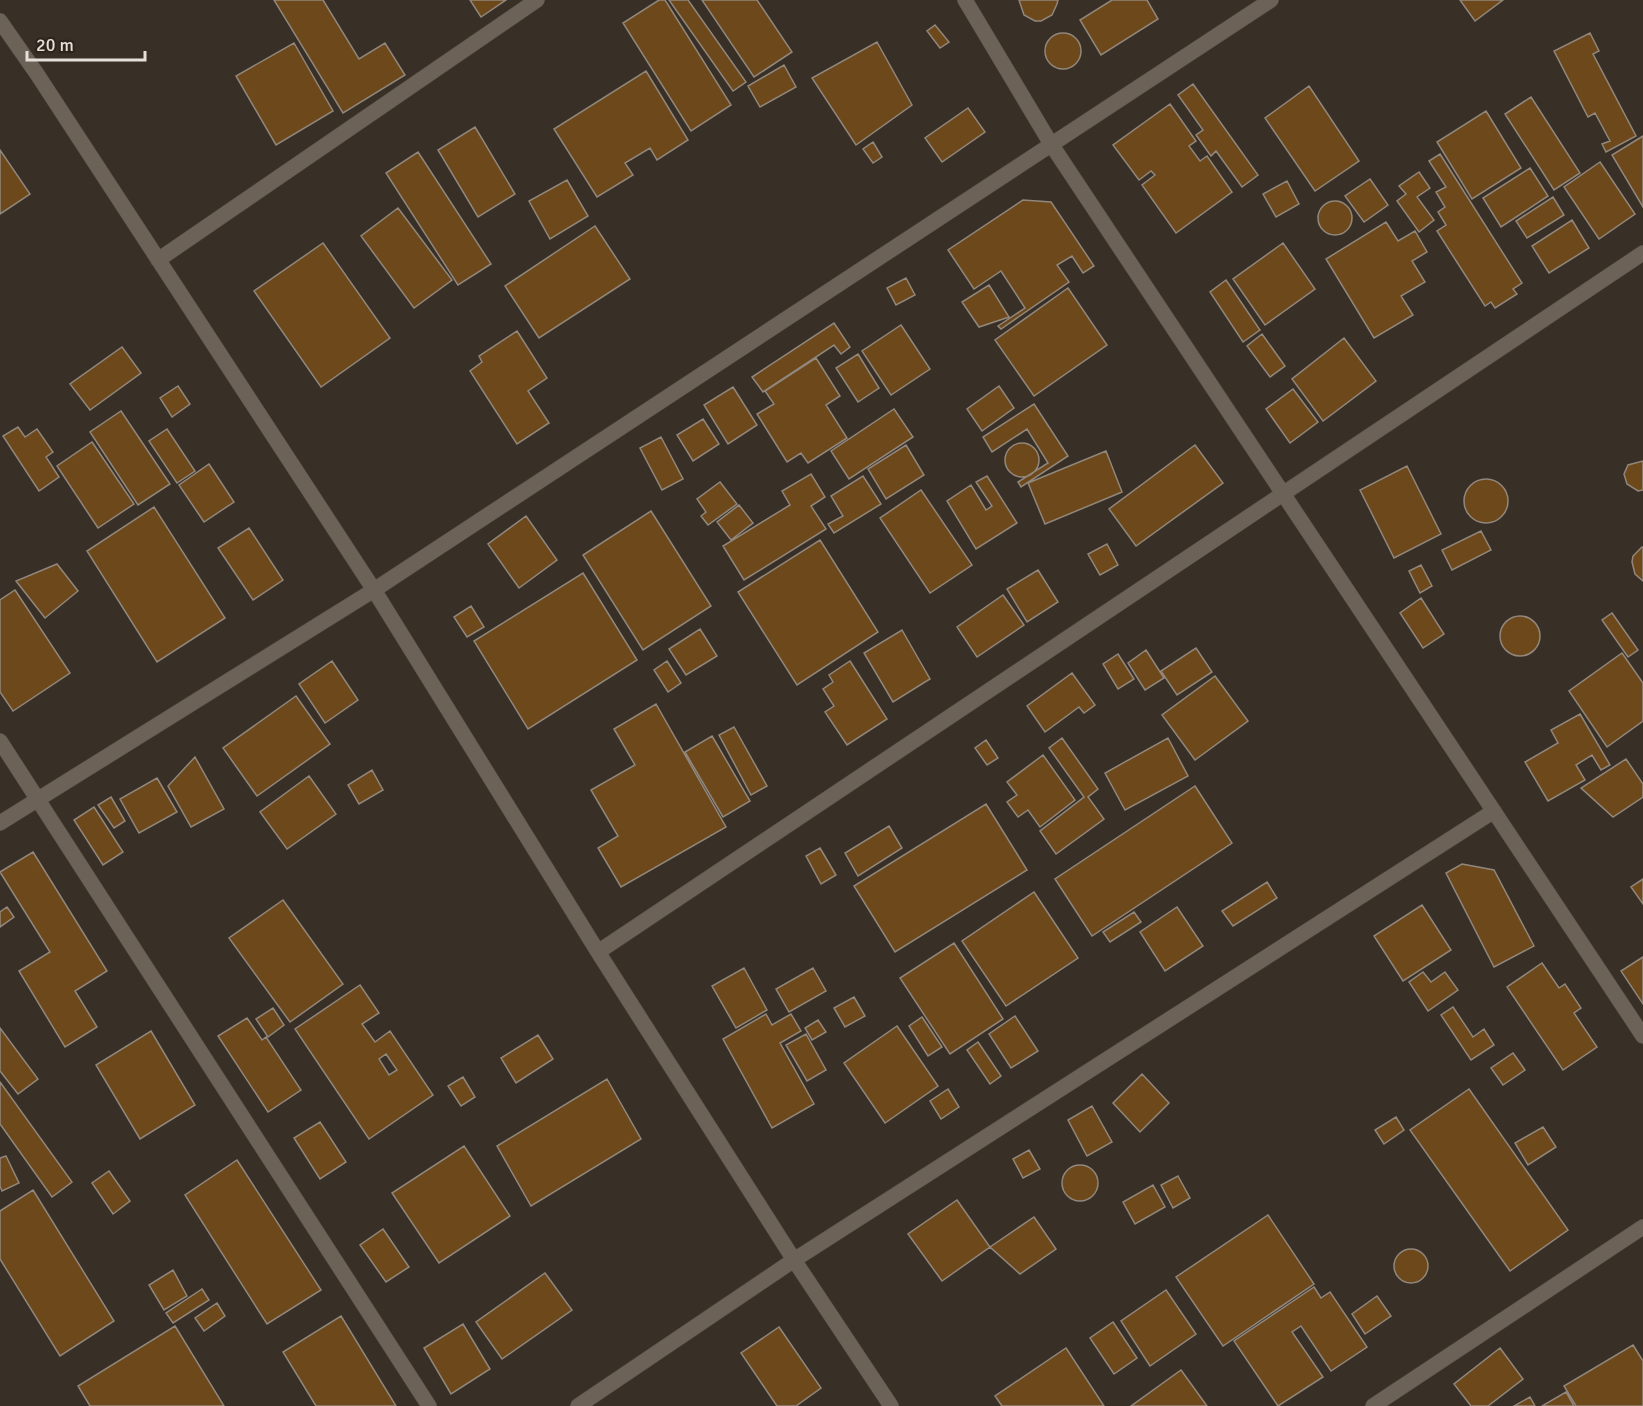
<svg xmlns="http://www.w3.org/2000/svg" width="1643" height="1406" font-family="Signika,sans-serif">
	<rect width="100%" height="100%" fill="#382f27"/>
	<path fill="#6d481b" stroke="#91877c" stroke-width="1.5" fill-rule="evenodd" d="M274 0H323L359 59 385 43 405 75 343 113Z
		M470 0H506L481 17Z
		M659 0H665L731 105 691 131 623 23Z
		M669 0H688L746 82 733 91Z
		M702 0H757L792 52 754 77Z
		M1019 0H1058L1057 4 1052 15 1041 21H1035L1024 15Z
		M1112 0H1147L1158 19 1101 55 1080 20Z
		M1460 0H1503L1475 21Z
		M935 25 949 42 940 48 927 31Z
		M1590 33 1599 51 1593 54 1636 136 1606 152 1602 144 1610 141 1595 113 1588 117 1554 51Z
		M1045 51a18 18 0 1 1 36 0a18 18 0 1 1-36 0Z
		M877 42 912 105 856 145 812 78Z
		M294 43 333 111 276 145 236 76Z
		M784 65 796 87 760 107 748 86Z
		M646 71 688 140 657 160 650 148 625 163 633 175 597 197 554 129Z
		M1193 84 1258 175 1242 187 1216 151 1211 156 1196 135 1203 130 1178 95Z
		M1309 86 1359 161 1315 191 1265 118Z
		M1531 97 1580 173 1554 190 1505 114Z
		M1170 104 1196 141 1189 146 1200 161 1207 156 1232 192 1176 233 1142 185 1155 175 1151 171 1139 180 1113 145Z
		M968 108 985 132 942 162 925 138Z
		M1486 111 1521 168 1472 199 1437 142Z
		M475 127 515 194 478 217 438 150Z
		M1643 136V207L1612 155Z
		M873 142 882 157 873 163 863 149Z
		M0 150 30 194 0 214Z
		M418 152 491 264 458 285 386 173Z
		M1440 154 1522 283 1513 289 1517 294 1495 308 1491 302 1485 306 1437 231 1446 225 1438 212 1445 207 1436 192 1446 187 1429 161Z
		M1600 162 1635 214 1599 239 1564 187Z
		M1530 168 1548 196 1501 227 1483 198Z
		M1419 172 1430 188 1417 197 1434 220 1419 232 1397 201 1406 194 1399 186Z
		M1370 179 1388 205 1364 222 1345 196Z
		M567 180 588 216 550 239 529 201Z
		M1287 181 1299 204 1276 217 1263 194Z
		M1553 197 1564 215 1527 238 1516 221Z
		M1023 200 1051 202 1094 266 1083 273 1072 256 1057 265 1069 282 1001 329 998 326 1025 308 1001 271 974 289 948 250Z
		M1318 218a17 17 0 1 1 34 0a17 17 0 1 1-34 0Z
		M398 208 452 280 414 308 361 236Z
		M1572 220 1589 248 1549 273 1532 246Z
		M1386 222 1398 241 1415 231 1427 252 1412 261 1425 282 1401 296 1413 315 1374 338 1326 259Z
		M595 226 630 279 539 338 505 286Z
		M323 243 390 338 321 387 254 291Z
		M1283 243 1315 289 1265 325 1233 279Z
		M906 278 915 295 896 305 887 288Z
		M1226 280 1260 330 1243 342 1210 292Z
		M989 285 1009 317 979 327 962 302Z
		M1068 288 1107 345 1034 396 995 340Z
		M834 323 850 347 841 354 834 345 763 392 752 377Z
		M901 325 930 369 891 395 862 351Z
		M517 331 547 378 528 391 549 423 517 444 470 371 482 362 479 356Z
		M1262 334 1285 366 1270 377 1247 346Z
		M1344 338 1376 381 1323 421 1292 379Z
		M122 347 141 373 90 410 70 384Z
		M858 354 879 388 858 402 836 368Z
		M816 358 840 396 826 405 847 438 808 463 801 453 787 462 757 414 774 404 765 391Z
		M178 386 190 404 172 417 160 398Z
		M999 386 1014 408 982 431 967 409Z
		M733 387 757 425 728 444 704 405Z
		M1293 389 1318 422 1290 443 1266 409Z
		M1034 404 1068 456 1021 487 1018 482 1048 463 1027 429 992 452 983 437Z
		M894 409 913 437 849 479 831 451Z
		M121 411 170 484 138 505 90 432Z
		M703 419 719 444 693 461 677 435Z
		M18 427 25 437 37 429 53 452 46 457 59 477 39 491 3 436Z
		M167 429 195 471 177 483 149 441Z
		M661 437 683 479 662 490 640 448Z
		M92 442 134 504 98 528 57 466Z
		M1005 460a17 17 0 1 1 34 0a17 17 0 1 1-34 0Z
		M906 445 924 475 886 499 868 469Z
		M1195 445 1223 483 1136 546 1109 509Z
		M1106 451 1122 492 1045 524 1028 483Z
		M1643 461V490L1638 491 1627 484 1624 474 1628 465Z
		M209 464 234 502 204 522 179 485Z
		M1407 466 1441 534 1394 558 1360 490Z
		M811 474 825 497 811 506 826 529 744 580 723 546 790 505 782 491Z
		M863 476 881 504 834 533 828 524 843 516 831 496Z
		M987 476 1017 523 976 549 947 501 971 485 986 510 992 506 976 482Z
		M1464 501a22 22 0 1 1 44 0a22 22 0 1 1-44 0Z
		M720 482 737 504 708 525 701 516 706 512 697 499Z
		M921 490 972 565 930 593 880 518Z
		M739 505 753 523 731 540 717 522Z
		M154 507 225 618 157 662 87 551Z
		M651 511 711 606 643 650 583 555Z
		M526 516 557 560 519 588 488 544Z
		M249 528 283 580 253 600 218 548Z
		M1481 531 1491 550 1452 570 1442 550Z
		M820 540 878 632 797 685 738 592Z
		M1107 544 1118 565 1100 575 1088 554Z
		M1642 547H1643V581L1635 574 1632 562 1633 556Z
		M57 564 78 591 45 618 16 581Z
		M1421 565 1432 586 1420 593 1409 571Z
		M1038 570 1058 602 1027 622 1007 589Z
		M583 573 637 660 528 729 474 641Z
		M15 590 70 673 13 711 0 692V600Z
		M1003 595 1024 625 977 657 957 627Z
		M1421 598 1444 634 1423 648 1400 613Z
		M471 606 484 627 467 637 454 617Z
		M1612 613 1638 650 1628 657 1602 620Z
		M1500 636a20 20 0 1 1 40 0a20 20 0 1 1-40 0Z
		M700 629 717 656 686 675 669 649Z
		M902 630 930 679 893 702 864 653Z
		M1196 648 1212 672 1177 695 1161 671Z
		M1146 650 1164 678 1145 690 1128 663Z
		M1622 653 1643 683V721L1607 747 1569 691Z
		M1118 654 1134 679 1118 689 1103 664Z
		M332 661 358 700 325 723 299 684Z
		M667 661 681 683 668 692 654 670Z
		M850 661 887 719 847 745 825 712 834 706 823 689 833 682 829 675Z
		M1072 673 1095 705 1084 713 1079 707 1045 732 1027 706Z
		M1215 676 1248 721 1195 760 1162 715Z
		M296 696 330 744 257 796 223 748Z
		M656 704 726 827 621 887 598 848 618 836 591 790 635 765 614 729Z
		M1580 714 1610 765 1601 770 1592 755 1576 765 1585 780 1548 801 1525 762 1558 743 1551 730Z
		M734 727 767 786 751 795 719 735Z
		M712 736 750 801 723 817 685 752Z
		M1062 738 1098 789 1088 797 1104 819 1056 854 1040 831 1084 797 1049 748Z
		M1168 738 1188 776 1125 810 1105 773Z
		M986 740 998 758 987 765 975 748Z
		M1043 755 1075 800 1040 827 1028 810 1018 817 1007 802 1017 795 1007 782Z
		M195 757 224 809 191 827 168 786Z
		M1626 759 1643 784V797L1613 817 1581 788Z
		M372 770 383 790 359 804 348 785Z
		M309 776 336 814 287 849 260 812Z
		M157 778 177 812 139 833 120 799Z
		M1195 786 1232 843 1092 936 1055 879Z
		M111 797 125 821 114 828 98 805Z
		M986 804 1027 870 895 952 854 886Z
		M94 807 123 852 103 865 74 820Z
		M889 826 902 848 858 876 845 853Z
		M820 848 836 875 821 884 806 856Z
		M33 852 107 971 75 991 97 1027 65 1047 19 971 50 952 0 872Z
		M1462 864 1494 870 1534 946 1494 967 1446 873Z
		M1643 879V904L1631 887Z
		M1267 882 1277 898 1233 926 1222 911Z
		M1034 892 1078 958 1006 1006 962 941Z
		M283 900 343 984 290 1022 229 938Z
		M1422 905 1451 950 1403 981 1374 936Z
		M7 907 14 917 0 927V912Z
		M1177 907 1203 946 1165 971 1140 932Z
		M1134 912 1141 922 1110 942 1103 932Z
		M954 943 1003 1019 950 1054 900 978Z
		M1643 957V1004L1621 971Z
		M1542 963 1559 988 1565 984 1581 1008 1574 1013 1597 1047 1563 1070 1507 987Z
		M744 968 767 1010 736 1028 712 986Z
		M813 968 826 991 789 1012 776 989Z
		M1423 972 1431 982 1445 972 1458 990 1428 1011 1409 982Z
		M360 985 379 1013 362 1024 375 1042 390 1031 433 1095 369 1139 295 1029ZM386 1054 397 1070 389 1075 379 1059Z
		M854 997 865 1016 845 1027 834 1008Z
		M1453 1007 1473 1037 1484 1029 1494 1045 1471 1060 1441 1015Z
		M273 1008 284 1025 268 1037 256 1019Z
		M766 1014 772 1025 791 1014 801 1031 780 1043 814 1104 772 1128 723 1039Z
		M1015 1016 1038 1051 1011 1068 989 1034Z
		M922 1017 942 1047 928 1056 909 1026Z
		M247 1018 262 1040 266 1037 301 1090 268 1112 218 1036Z
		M818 1020 826 1032 812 1040 805 1028Z
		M897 1026 938 1086 885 1123 844 1063Z
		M0 1028 38 1079 18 1094 0 1071Z
		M151 1031 195 1105 140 1139 96 1065Z
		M806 1034 826 1070 807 1081 786 1045Z
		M538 1035 553 1059 516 1083 501 1058Z
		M978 1042 1001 1076 990 1084 967 1050Z
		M1513 1053 1525 1070 1503 1085 1491 1068Z
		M1142 1074 1169 1103 1140 1132 1113 1103Z
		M463 1077 475 1097 461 1106 448 1086Z
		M607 1079 641 1139 531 1206 497 1146Z
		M0 1082 72 1182 52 1197 0 1124Z
		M948 1089 959 1107 941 1119 930 1101Z
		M1469 1089 1568 1230 1510 1271 1410 1130Z
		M1092 1106 1112 1142 1087 1156 1068 1120Z
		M1396 1117 1404 1130 1384 1144 1375 1130Z
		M320 1122 346 1162 320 1179 294 1138Z
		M1543 1127 1556 1147 1528 1165 1515 1143Z
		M464 1146 510 1216 439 1263 392 1193Z
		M1029 1150 1040 1169 1023 1178 1013 1159Z
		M6 1156 19 1183 2 1191 0 1186V1158Z
		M237 1160 321 1290 267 1324 185 1195Z
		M1062 1183a18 18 0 1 1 36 0a18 18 0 1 1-36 0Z
		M109 1171 130 1201 113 1214 92 1183Z
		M1178 1176 1190 1198 1173 1208 1161 1185Z
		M1153 1185 1165 1207 1135 1224 1123 1202Z
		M33 1190 114 1321 60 1356 0 1259V1211Z
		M957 1200 990 1247 942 1281 908 1234Z
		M1268 1215 1314 1284 1223 1346 1176 1277Z
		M1034 1217 1056 1249 1020 1274 990 1247Z
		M383 1229 409 1267 386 1282 360 1245Z
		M1394 1266a17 17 0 1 1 34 0a17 17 0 1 1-34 0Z
		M173 1270 187 1296 164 1310 149 1285Z
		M545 1273 572 1310 502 1359 476 1322Z
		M1314 1287 1321 1298 1330 1292 1367 1347 1331 1371 1301 1326 1292 1332 1323 1377 1278 1406 1234 1341Z
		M202 1289 209 1300 173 1323 166 1313Z
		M1166 1290 1196 1334 1150 1366 1121 1321Z
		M1377 1296 1391 1316 1365 1334 1352 1314Z
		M217 1303 225 1316 204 1331 195 1318Z
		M341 1316 396 1406H316L283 1352Z
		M1113 1322 1137 1358 1114 1374 1090 1338Z
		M463 1324 490 1369 451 1394 424 1348Z
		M175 1326 224 1406H90L78 1386Z
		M779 1327 821 1388 796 1406H777L741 1353Z
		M1633 1345 1643 1361V1406H1576L1564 1386Z
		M1066 1348 1104 1406H1002L995 1396Z
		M1500 1348 1523 1379 1488 1406H1471L1454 1384Z
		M1181 1370 1207 1406H1131Z
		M1566 1392 1574 1406H1542Z
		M1530 1397 1535 1406H1514Z"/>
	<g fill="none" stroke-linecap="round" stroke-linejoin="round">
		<g stroke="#534b44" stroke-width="16">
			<path id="street" d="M965 0 1051 144 1643 1036
				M0 21 37 74 374 590 598 952 794 1260 891 1406
				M158 260 537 0
				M0 741 429 1406
				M0 823 374 590 1271 0
				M598 952 1643 253
				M578 1406 794 1260 1494 811
				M1373 1406 1643 1227"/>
		</g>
		<use href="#street" stroke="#6c6258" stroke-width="15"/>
	</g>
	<path d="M27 51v9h118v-9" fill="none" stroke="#e6e0da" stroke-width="3"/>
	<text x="36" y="51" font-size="18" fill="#e6e0da" stroke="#2e251d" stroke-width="4.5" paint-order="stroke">20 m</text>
</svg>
